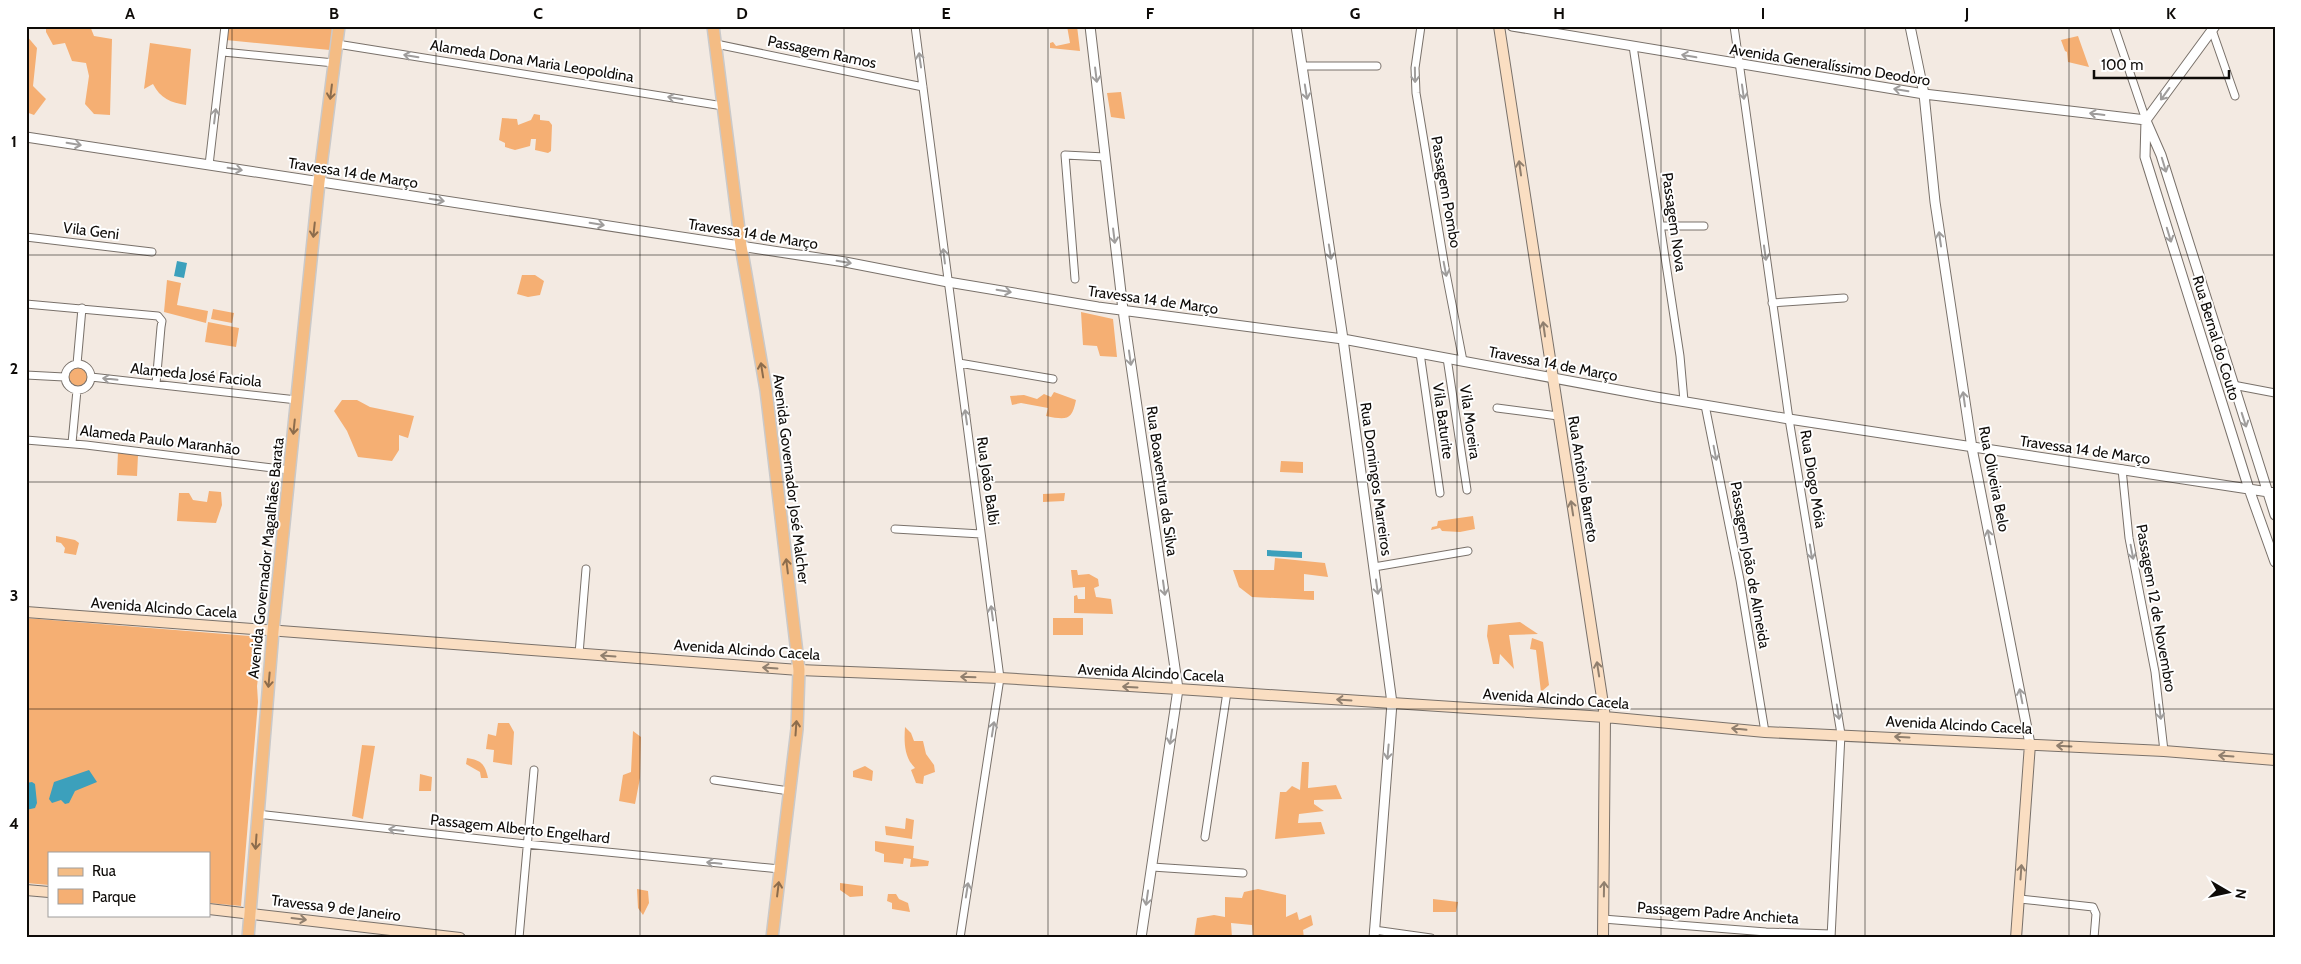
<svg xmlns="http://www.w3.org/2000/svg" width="2301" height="964" font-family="Cabin,sans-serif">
	<rect width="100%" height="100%" fill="#f3eae2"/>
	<path fill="#f5af73" d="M46 26H90L94 36 112 39 110 115 94 114 85 104 89 76 86 63 72 61 65 43 53 45 46 32Z
		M228 26H333L330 50 226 40Z
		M1067 26H1077L1080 51 1050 48V43L1053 42 1056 46 1070 43Z
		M26 35 37 48 33 86 46 99 34 115 26 112Z
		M2078 36 2089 67 2068 62 2067 52 2065 51 2061 40Z
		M150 43 191 49 186 105C171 103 160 98 153 84L144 89Z
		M1121 92 1125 119 1111 117 1107 93Z
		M534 114 540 115V120L549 121 552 125 551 151 548 153 535 150 536 139H531L530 146 515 150 505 147V143L499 140 502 118 517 119 518 125 531 120Z
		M522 275H535L544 281 540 295 528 297 517 294Z
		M167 280 181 283 177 305 208 311 206 323 164 312Z
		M213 309 234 313 232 323 211 319Z
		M1081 312 1113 319 1117 357 1100 356 1097 346 1083 345Z
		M208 322 239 328 236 347 205 342Z
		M67 377a11 11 0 1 1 22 0a11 11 0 1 1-22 0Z
		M1054 392 1076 400C1072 421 1066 420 1046 416L1048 408 1021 403 1012 405 1010 396 1024 395 1037 399 1044 394 1051 397Z
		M342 400H357L370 407 414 416 408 438 399 435V450L392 461 358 457 347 431 334 411Z
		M118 452 138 455 137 476 117 475Z
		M1281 461 1303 462V473L1280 472Z
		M209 491 221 492 222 505 216 523 177 521 179 493H189L193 500 207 502Z
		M1065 493 1064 501 1043 502V494Z
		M1473 516 1475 529 1460 532 1442 531 1440 528 1431 530 1432 527 1437 526 1438 521Z
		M56 536 75 540 79 543 76 555 64 553 65 548 61 543 56 542Z
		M1275 558 1325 563 1328 577 1304 574V591H1314V600L1252 597 1239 587 1233 570H1274Z
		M1071 570H1077L1078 575 1089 574 1098 579 1099 586 1094 588 1096 597 1111 599 1113 614 1074 613V596L1077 595 1078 599H1085V587L1073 588Z
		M26 618 263 637 257 686 258 702 241 906 209 903V853H49V885L26 883Z
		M1053 618H1083V635H1053Z
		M1520 622 1538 634 1509 635 1514 669 1500 654 1499 664H1493L1487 636 1488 625Z
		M1532 638 1543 642 1549 685 1541 692 1536 650 1530 649Z
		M498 723H509L514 732 512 765 493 762 494 750 486 749 488 734 496 736Z
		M905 727 911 733 914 741H923L926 754 934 765 935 772 924 776 923 784 916 783 911 770 915 768C904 757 904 742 905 727Z
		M633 731 641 737 640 778 635 804 619 801 623 775 631 772Z
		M362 745 375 746 363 819 352 816Z
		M467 758C481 760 485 764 488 778H481L480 772 466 764Z
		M1302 762H1309L1308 788 1336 785 1342 799 1314 800V804L1324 811 1299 814 1298 823 1321 822 1325 834 1275 839 1280 792H1286L1292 786 1300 790Z
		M865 766 873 771 872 781 853 777V771Z
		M420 774 432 777 431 791H419Z
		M906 818 914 820 912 839 886 835 885 826 905 829Z
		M875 841 914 846 913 858 929 861 928 866 910 867 911 859 904 858 903 864 884 862V854L875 851Z
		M840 883 863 886V896L850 897 840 890Z
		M637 889 648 891 649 903 643 915 638 908Z
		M1258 889 1286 895V917L1297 912 1299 920 1311 915 1313 925 1303 930 1304 938H1253L1252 925 1231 923 1232 938H1194L1197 918 1214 915 1225 917V897L1242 898 1244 892Z
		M888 894H896L899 899 908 903 910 912 892 909V903L887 901Z
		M1433 899 1458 902 1456 912H1433Z"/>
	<path fill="#3ca0bc" d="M177 261 187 263 184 278 174 276Z
		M1267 550 1302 552V558L1267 556Z
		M89 770 97 782 75 791 69 803 65 804 61 800 52 803 49 799 54 782Z
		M32 782 35 784 37 803 35 808 26 810V783Z"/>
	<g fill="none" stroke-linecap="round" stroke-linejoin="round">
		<g stroke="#79716a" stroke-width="9">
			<path id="minor" d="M915 26 1000 678 960 938
				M1421 26 1415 68 1416 93 1445 268 1463 361
				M1734 26 1789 419 1841 734 1831 938
				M2114 26 2146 120
				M2212 30 2235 96
				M337 44 723 106
				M716 44 923 87
				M1633 46 1680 356 1684 401
				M223 52 334 63
				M1302 66H1377
				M209 165 225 26
				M1661 226H1704
				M26 237 152 252
				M1075 279 1065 155 1105 157
				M1772 303 1844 298
				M26 304 158 316 162 321 161 327 156 384
				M1420 353 1440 493
				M1447 358 1467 490
				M959 363 1053 379
				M65 377a13 13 0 1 1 26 0a13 13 0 1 1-26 0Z
				M77 364 82 308
				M26 375 64 377
				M91 377 297 400
				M2233 385 2275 393
				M1705 405 1740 580 1765 732
				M1497 408 1558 416
				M26 440 86 445 289 470
				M72 443 77 390
				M2122 469 2129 538 2155 672 2164 751
				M895 529 981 534
				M1374 567 1468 551
				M579 654 586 569
				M714 780 789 791
				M257 814 526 844 780 869
				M1205 837 1227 692
				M1152 867 1243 873
				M2020 899 2093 907 2096 914 2094 938
				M1603 919 1766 932 1831 934
				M1374 930 1431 938
				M519 938 534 770"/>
		</g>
		<g stroke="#79716a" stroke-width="11">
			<path id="tertiary" d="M1090 26 1123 310 1178 689 1141 938
				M1296 26 1343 339 1392 703 1374 938
				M1512 26 1924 94 2146 120
				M1910 26 1924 94 1935 202 1972 448 2030 744
				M2146 120 2145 157 2249 489 2275 562
				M2146 120 2215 26
				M2147 123 2161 155 2275 515
				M26 137 845 262 948 282 1098 307 1343 339 1656 397 1789 419 2275 493"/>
		</g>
		<g stroke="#79716a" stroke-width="12">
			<path id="secondary" d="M1499 26 1605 717 1603 938
				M26 612 799 670 1000 678 1178 689 1605 717 1765 732 2164 751 2275 760
				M26 890 49 892
				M209 909 460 938
				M2016 938 2030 744"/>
		</g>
		<g stroke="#cac9c9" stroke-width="14">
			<path id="primary" d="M713 26 741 246 766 390 799 670 797 729 772 938
				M248 938 273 631 319 182 339 26"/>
		</g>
		<use href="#minor" stroke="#fff" stroke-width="7"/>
		<use href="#tertiary" stroke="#fff" stroke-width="9"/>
		<use href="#secondary" stroke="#fadec2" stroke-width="10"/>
		<use href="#primary" stroke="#f4bc84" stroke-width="11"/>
	</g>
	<defs><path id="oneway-shaft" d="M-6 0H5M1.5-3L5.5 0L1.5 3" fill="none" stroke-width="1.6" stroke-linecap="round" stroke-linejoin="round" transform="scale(1.25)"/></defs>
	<g stroke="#9f9d9c">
		<use href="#oneway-shaft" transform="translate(411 56) rotate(-171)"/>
		<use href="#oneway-shaft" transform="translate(1689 56) rotate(-170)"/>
		<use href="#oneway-shaft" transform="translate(920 60) rotate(-98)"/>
		<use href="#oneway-shaft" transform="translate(1096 75) rotate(83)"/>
		<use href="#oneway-shaft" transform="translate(1415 75) rotate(89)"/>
		<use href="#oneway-shaft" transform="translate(1901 90) rotate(-171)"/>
		<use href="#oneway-shaft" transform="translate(1306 92) rotate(81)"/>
		<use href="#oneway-shaft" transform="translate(1743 92) rotate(82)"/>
		<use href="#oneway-shaft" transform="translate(2165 94) rotate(126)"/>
		<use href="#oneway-shaft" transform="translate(675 98) rotate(-171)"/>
		<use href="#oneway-shaft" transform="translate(2097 114) rotate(-173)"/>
		<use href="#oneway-shaft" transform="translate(215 116) rotate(-83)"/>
		<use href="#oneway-shaft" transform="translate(74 144) rotate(9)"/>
		<use href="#oneway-shaft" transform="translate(2164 165) rotate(73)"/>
		<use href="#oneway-shaft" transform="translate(235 169) rotate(9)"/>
		<use href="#oneway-shaft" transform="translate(437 200) rotate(9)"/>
		<use href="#oneway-shaft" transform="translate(597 224) rotate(9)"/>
		<use href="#oneway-shaft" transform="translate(2169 235) rotate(73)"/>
		<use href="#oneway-shaft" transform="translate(1114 236) rotate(83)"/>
		<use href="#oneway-shaft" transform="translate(1940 239) rotate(-98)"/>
		<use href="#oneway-shaft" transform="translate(1330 252) rotate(81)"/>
		<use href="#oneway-shaft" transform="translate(1765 253) rotate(82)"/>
		<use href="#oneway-shaft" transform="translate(944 256) rotate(-97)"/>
		<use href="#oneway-shaft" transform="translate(844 262) rotate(9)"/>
		<use href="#oneway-shaft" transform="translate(1445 269) rotate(79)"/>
		<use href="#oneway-shaft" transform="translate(1004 291) rotate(9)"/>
		<use href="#oneway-shaft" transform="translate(1130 358) rotate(82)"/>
		<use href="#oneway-shaft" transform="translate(110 379) rotate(-174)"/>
		<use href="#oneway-shaft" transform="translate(1964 399) rotate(-98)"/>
		<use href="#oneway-shaft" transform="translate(966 417) rotate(-98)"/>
		<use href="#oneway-shaft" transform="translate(2244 420) rotate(72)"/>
		<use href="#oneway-shaft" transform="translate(1715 453) rotate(79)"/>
		<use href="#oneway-shaft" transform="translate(1989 537) rotate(-101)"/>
		<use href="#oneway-shaft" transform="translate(1811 552) rotate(81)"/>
		<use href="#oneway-shaft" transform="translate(2132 552) rotate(79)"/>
		<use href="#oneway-shaft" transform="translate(1377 587) rotate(82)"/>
		<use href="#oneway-shaft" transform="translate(1164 588) rotate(82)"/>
		<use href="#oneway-shaft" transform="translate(992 613) rotate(-98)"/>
		<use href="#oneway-shaft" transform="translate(2021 696) rotate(-101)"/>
		<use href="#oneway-shaft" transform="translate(1838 712) rotate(81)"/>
		<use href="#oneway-shaft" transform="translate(2160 712) rotate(83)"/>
		<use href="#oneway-shaft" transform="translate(993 729) rotate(-81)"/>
		<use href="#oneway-shaft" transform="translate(1171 737) rotate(99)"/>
		<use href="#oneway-shaft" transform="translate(1388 752) rotate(95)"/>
		<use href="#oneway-shaft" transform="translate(396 830) rotate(-173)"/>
		<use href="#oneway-shaft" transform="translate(714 863) rotate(-174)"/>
		<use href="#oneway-shaft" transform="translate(967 890) rotate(-81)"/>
		<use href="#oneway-shaft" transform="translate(1147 898) rotate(98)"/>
	</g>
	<g stroke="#8c6c4c">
		<use href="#oneway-shaft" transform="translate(331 92) rotate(97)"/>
		<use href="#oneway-shaft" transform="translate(314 230) rotate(96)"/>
		<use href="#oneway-shaft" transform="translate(762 370) rotate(-99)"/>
		<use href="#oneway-shaft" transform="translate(294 427) rotate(96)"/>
		<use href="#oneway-shaft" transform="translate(787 566) rotate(-97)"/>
		<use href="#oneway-shaft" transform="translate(269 680) rotate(95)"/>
		<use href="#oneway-shaft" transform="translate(796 728) rotate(-86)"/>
		<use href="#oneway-shaft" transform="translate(256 842) rotate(94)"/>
		<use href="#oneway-shaft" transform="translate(778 889) rotate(-83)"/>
	</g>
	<g stroke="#907f6e">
		<use href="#oneway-shaft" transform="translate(1520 168) rotate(-98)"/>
		<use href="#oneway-shaft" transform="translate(1544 329) rotate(-98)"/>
		<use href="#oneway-shaft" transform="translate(1572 508) rotate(-99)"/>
		<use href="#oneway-shaft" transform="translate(608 656) rotate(-176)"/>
		<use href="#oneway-shaft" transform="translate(770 668) rotate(-176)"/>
		<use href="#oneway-shaft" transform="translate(1598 669) rotate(-99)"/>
		<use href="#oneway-shaft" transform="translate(968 677) rotate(-178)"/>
		<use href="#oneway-shaft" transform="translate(1130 687) rotate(-177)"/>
		<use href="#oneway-shaft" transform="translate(1344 700) rotate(-176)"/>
		<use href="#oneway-shaft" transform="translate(1739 729) rotate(-174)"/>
		<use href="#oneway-shaft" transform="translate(1902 737) rotate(-177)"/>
		<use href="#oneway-shaft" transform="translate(2064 746) rotate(-177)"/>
		<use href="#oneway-shaft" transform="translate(2226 756) rotate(-176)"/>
		<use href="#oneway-shaft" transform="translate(2021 872) rotate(-86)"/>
		<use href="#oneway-shaft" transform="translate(1604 889) rotate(-89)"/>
		<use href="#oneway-shaft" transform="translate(299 919) rotate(7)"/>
	</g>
	<path fill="none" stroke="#0e0b08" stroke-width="1" stroke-opacity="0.55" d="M232 26V938M436 26V938M640 26V938M844 26V938M1048 26V938M1253 26V938M1457 26V938M1661 26V938M1865 26V938M2069 26V938M26 255H2275M26 482H2275M26 709H2275"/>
	<g text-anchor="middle" stroke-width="4" stroke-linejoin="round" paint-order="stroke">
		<g font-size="15" fill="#0e0b08" stroke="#fff">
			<text transform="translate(822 52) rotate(12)" y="5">Passagem Ramos</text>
			<text transform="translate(532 61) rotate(9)" y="5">Alameda Dona Maria Leopoldina</text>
			<text transform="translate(1830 65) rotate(9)" y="5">Avenida Generalíssimo Deodoro</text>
			<text transform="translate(353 173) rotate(9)" y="5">Travessa 14 de Março</text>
			<text transform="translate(1446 192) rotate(80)" y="5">Passagem Pombo</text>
			<text transform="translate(1674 222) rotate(82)" y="5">Passagem Nova</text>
			<text transform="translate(91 231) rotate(7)" y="5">Vila Geni</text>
			<text transform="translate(753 234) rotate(9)" y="5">Travessa 14 de Março</text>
			<text transform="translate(1153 300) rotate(8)" y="5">Travessa 14 de Março</text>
			<text transform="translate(2216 338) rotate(73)" y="5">Rua Bernal do Couto</text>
			<text transform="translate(1553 364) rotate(11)" y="5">Travessa 14 de Março</text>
			<text transform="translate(196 375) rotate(6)" y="5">Alameda José Faciola</text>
			<text transform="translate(1443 421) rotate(82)" y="5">Vila Baturite</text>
			<text transform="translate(1470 422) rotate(82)" y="5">Vila Moreira</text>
			<text transform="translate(160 440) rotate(7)" y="5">Alameda Paulo Maranhão</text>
			<text transform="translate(2085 450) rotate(8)" y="5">Travessa 14 de Março</text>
			<text transform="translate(791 479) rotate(83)" y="5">Avenida Governador José Malcher</text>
			<text transform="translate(1376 479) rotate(82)" y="5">Rua Domingos Marreiros</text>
			<text transform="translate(1583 479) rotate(81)" y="5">Rua Antônio Barreto</text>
			<text transform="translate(1813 479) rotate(81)" y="5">Rua Diogo Móia</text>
			<text transform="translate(1994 479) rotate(79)" y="5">Rua Oliveira Belo</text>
			<text transform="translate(988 481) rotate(82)" y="5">Rua João Balbi</text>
			<text transform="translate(1162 481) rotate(82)" y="5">Rua Boaventura da Silva</text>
			<text transform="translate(266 558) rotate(-84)" y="5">Avenida Governador Magalhães Barata</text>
			<text transform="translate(1750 565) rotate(80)" y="5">Passagem João de Almeida</text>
			<text transform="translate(164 608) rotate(4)" y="5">Avenida Alcindo Cacela</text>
			<text transform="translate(2156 608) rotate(80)" y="5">Passagem 12 de Novembro</text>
			<text transform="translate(747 650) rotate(4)" y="5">Avenida Alcindo Cacela</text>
			<text transform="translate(1151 673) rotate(3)" y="5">Avenida Alcindo Cacela</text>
			<text transform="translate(1556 699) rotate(4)" y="5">Avenida Alcindo Cacela</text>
			<text transform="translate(1959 725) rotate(3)" y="5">Avenida Alcindo Cacela</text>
			<text transform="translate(520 829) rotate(6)" y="5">Passagem Alberto Engelhard</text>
			<text transform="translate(336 908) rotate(7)" y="5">Travessa 9 de Janeiro</text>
			<text transform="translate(1718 913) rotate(4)" y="5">Passagem Padre Anchieta</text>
		</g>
	</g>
	<rect width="2301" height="964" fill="none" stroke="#ffffff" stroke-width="55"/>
	<rect x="48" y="852" width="162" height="65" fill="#ffffff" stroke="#9f9d9c"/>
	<rect x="58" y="868" width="25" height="8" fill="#f4bc84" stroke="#9f9d9c"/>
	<text x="92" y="876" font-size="15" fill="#0e0b08">Rua</text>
	<rect x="58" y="889" width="25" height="15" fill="#f5af73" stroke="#9f9d9c"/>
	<text x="92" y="902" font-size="15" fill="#0e0b08">Parque</text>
	<g transform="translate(2228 892) rotate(99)" stroke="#ffffff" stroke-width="4" paint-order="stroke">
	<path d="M0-4L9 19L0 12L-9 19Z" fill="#0e0b08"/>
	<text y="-8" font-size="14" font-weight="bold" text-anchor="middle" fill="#0e0b08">N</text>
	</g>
	<path d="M2094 70v8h135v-8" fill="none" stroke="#0e0b08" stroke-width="2.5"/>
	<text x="2101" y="70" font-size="15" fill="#0e0b08" stroke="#ffffff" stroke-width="4" paint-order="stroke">100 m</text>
	<rect x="28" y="28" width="2246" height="908" fill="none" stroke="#0e0b08" stroke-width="2"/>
	<g font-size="16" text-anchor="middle" font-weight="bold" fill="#0e0b08">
		<text x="130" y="19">A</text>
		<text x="334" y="19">B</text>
		<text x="538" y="19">C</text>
		<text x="742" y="19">D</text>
		<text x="946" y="19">E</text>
		<text x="1150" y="19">F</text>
		<text x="1355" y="19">G</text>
		<text x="1559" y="19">H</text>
		<text x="1763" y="19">I</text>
		<text x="1967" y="19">J</text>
		<text x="2171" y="19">K</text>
		<text x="14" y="147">1</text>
		<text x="14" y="374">2</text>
		<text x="14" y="601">3</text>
		<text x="14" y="829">4</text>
	</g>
</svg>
